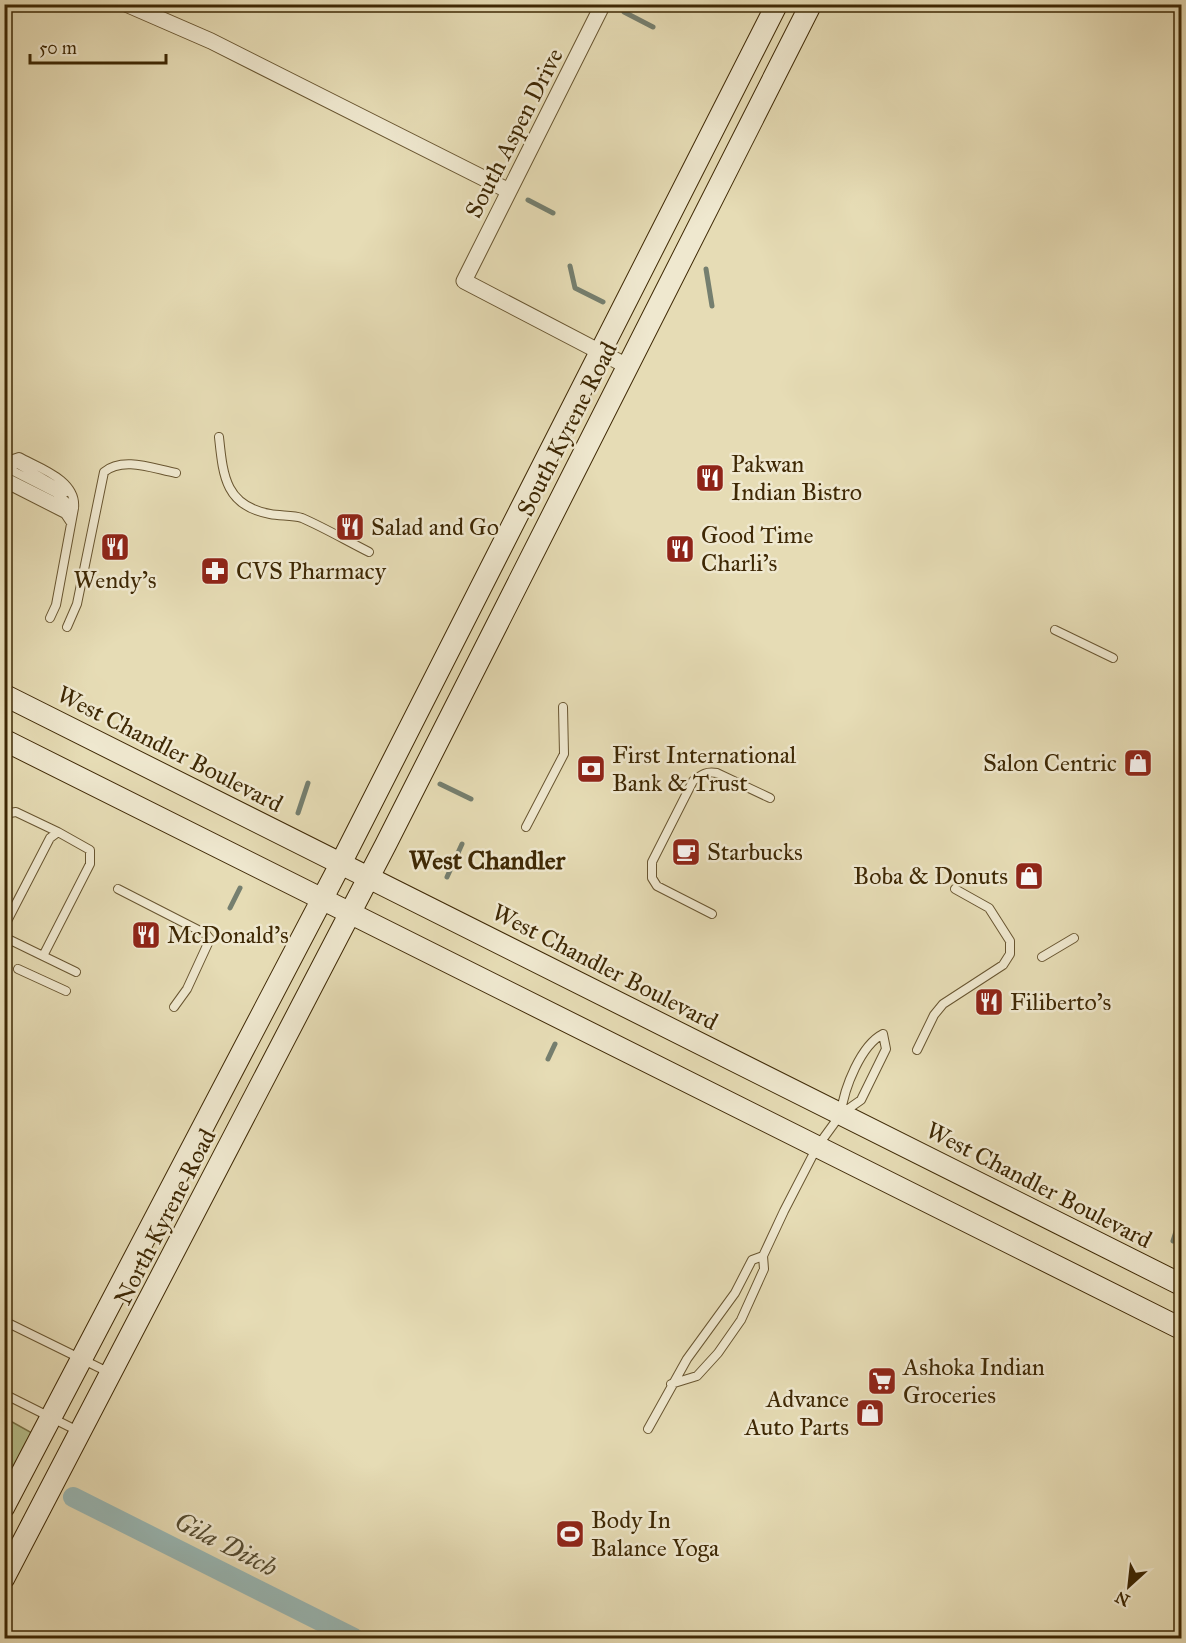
<svg xmlns="http://www.w3.org/2000/svg" width="1186" height="1643" font-family="'IM FELL Great Primer',serif">
	<rect width="100%" height="100%" fill="#e6dcb5"/>
	<filter id="stains"><feTurbulence type="fractalNoise" baseFrequency=".00333" numOctaves="4"/><feColorMatrix values="0 0 0 0 .2 0 0 0 0 .09 0 0 0 0 .02 0 0 0 .5 -.17"/></filter>
	<radialGradient id="worn" r=".72"><stop offset=".6" stop-color="#630" stop-opacity="0"/><stop offset="1" stop-color="#630" stop-opacity=".3"/></radialGradient>
	<path fill="#b6c08c" stroke="#7a7448" stroke-width="1.5" d="M5 1418 32 1433 5 1485Z"/>
	<g fill="none" stroke-linecap="round" stroke-linejoin="round">
		<path stroke="#757f6f" stroke-width="5" d="M624 12 653 27
			M528 200 553 213
			M570 266 575 288 603 302
			M706 269 712 306
			M440 784 471 799
			M298 813 308 783
			M447 877 462 844
			M230 908 240 888
			M548 1059 555 1044
			M1173 1241 1181 1216"/>
		<path stroke="#99b9b7" stroke-width="20" d="M73 1497 354 1638"/>
		<g stroke="#685530" stroke-width="10">
			<path id="lane" d="M219 437C223 475 225 506 270 514 280 516 293 515 302 518 325 528 347 541 369 552
				M8 465 18 464 66 492
				M4 470 13 459 19 457C39 468 77 480 74 508L56 605 50 618
				M4 470H11L56 493 74 508
				M4 476 66 507 72 514
				M4 483 65 514 71 523
				M67 627 77 604 104 472C123 456 154 469 176 473
				M1055 630 1113 658
				M4 820 10 813 16 812 58 832
				M526 827 564 754 563 707
				M118 889 206 934 210 939 187 989 174 1007
				M712 914 657 886 652 878V862L693 781C702 774 707 771 717 773L770 798
				M4 927 50 838 58 832 90 850V864L43 956 76 972
				M4 937 43 956
				M1042 957 1074 938
				M18 969 66 991
				M917 1050 934 1015 943 1004 1003 965 1010 954V941L989 908 955 889
				M4 1321 110 1373
				M671 1384 697 1376 718 1353 741 1320 764 1269 763 1256 784 1211 817 1147 841 1114 861 1100 886 1049 883 1034C861 1045 844 1088 841 1113
				M4 1394 78 1431
				M648 1429 687 1359 735 1293 752 1260 763 1256"/>
		</g>
		<g stroke="#685530" stroke-width="17">
			<path id="street" d="M126 4 211 41 509 191
				M603 4 464 281 627 366"/>
		</g>
		<g stroke="#3e2804" stroke-width="23">
			<path id="secondary" d="M4 695 1182 1285
				M4 740 1182 1329
				M4 1507 341 863 777 4
				M4 1578 386 844 811 4"/>
		</g>
		<use href="#lane" stroke="#efe8cf" stroke-width="8"/>
		<use href="#street" stroke="#efe8cf" stroke-width="15"/>
		<use href="#secondary" stroke="#efe8cf" stroke-width="21"/>
	</g>
	<defs>
		<g id="restaurant-square" transform="scale(1.5)"><rect x="-9" y="-9" width="18" height="18" rx="4" fill="#8f2418" stroke="#efe8cf"/><path d="M-5-6h1v4h1v-4h1v4h1v-4h1v5L-1.5 .5V6h-2V.5L-5-1ZM5-6V6H3V1.5H1.5Q1.5-4 5-6Z" fill="#fff"/></g>
		<g id="pharmacy-square" transform="scale(1.5)"><rect x="-9" y="-9" width="18" height="18" rx="4" fill="#8f2418" stroke="#efe8cf"/><path d="M-2-6h4v4h4v4h-4v4h-4v-4h-4v-4h4Z" fill="#fff"/></g>
		<g id="shop-square" transform="scale(1.5)"><rect x="-9" y="-9" width="18" height="18" rx="4" fill="#8f2418" stroke="#efe8cf"/><path d="M-5-2.5h2.3a2.7 3.5 0 0 1 5.4 0H5L5.5 6h-11ZM-1.5-2.5h3a1.5 2.3 0 0 0-3 0Z" fill="#fff"/></g>
		<g id="bank-square" transform="scale(1.5)"><rect x="-9" y="-9" width="18" height="18" rx="4" fill="#8f2418" stroke="#efe8cf"/><path d="M-6-4H6V4H-6ZM0-2.3a2.3 2.3 0 1 0 0 4.6a2.3 2.3 0 1 0 0-4.6Z" fill="#fff"/></g>
		<g id="cafe-square" transform="scale(1.5)"><rect x="-9" y="-9" width="18" height="18" rx="4" fill="#8f2418" stroke="#efe8cf"/><path d="M-5.5-4.5H6V0H3Q3 3.5 0 3.5H-2.5Q-5.5 3.5-5.5 0ZM3-3.2v2h1.7v-2ZM-6 4.5H4V6H-6Z" fill="#fff"/></g>
		<g id="supermarket-square" transform="scale(1.5)"><rect x="-9" y="-9" width="18" height="18" rx="4" fill="#8f2418" stroke="#efe8cf"/><path d="M-6-5.5h2.5l.6 2H6L4.5 2H-2.5L-4.4-4H-6ZM-1.5 3.2a1.3 1.3 0 1 0 .1 0ZM3 3.2a1.3 1.3 0 1 0 .1 0Z" fill="#fff"/></g>
		<g id="stadium-square" transform="scale(1.5)"><rect x="-9" y="-9" width="18" height="18" rx="4" fill="#8f2418" stroke="#efe8cf"/><path d="M0-5a6.5 5 0 1 0 0 10a6.5 5 0 1 0 0-10ZM-3.5-1.8h7v3.6h-7Z" fill="#fff"/></g>
	</defs>
	<g fill-rule="evenodd">
		<use href="#restaurant-square" x="710" y="478"/>
		<use href="#restaurant-square" x="350" y="527"/>
		<use href="#restaurant-square" x="115" y="547"/>
		<use href="#restaurant-square" x="680" y="549"/>
		<use href="#pharmacy-square" x="215" y="571"/>
		<use href="#shop-square" x="1138" y="763"/>
		<use href="#bank-square" x="591" y="769"/>
		<use href="#cafe-square" x="686" y="852"/>
		<use href="#shop-square" x="1029" y="876"/>
		<use href="#restaurant-square" x="146" y="935"/>
		<use href="#restaurant-square" x="989" y="1002"/>
		<use href="#supermarket-square" x="882" y="1381"/>
		<use href="#shop-square" x="870" y="1413"/>
		<use href="#stadium-square" x="570" y="1534"/>
	</g>
	<g text-anchor="middle" stroke-width="5" stroke-linejoin="round" paint-order="stroke">
		<g font-size="24" fill="#3e2804" stroke="#efe8cf">
			<text transform="translate(514 133) rotate(-63)" y="8">South Aspen Drive</text>
			<text transform="translate(567 429) rotate(-63)" y="8">South Kyrene Road</text>
			<text transform="translate(170 749) rotate(27)" y="8">West Chandler Boulevard</text>
			<text transform="translate(605 967) rotate(27)" y="8">West Chandler Boulevard</text>
			<text transform="translate(1039 1185) rotate(27)" y="8">West Chandler Boulevard</text>
			<text transform="translate(165 1217) rotate(-63)" y="8">North Kyrene Road</text>
		</g>
		<g font-size="24" fill="#3e2804" stroke="#efe8cf" text-anchor="start">
			<text x="731" y="472">Pakwan<tspan x="731" dy="28">Indian Bistro</tspan></text>
			<text x="371" y="535">Salad and Go</text>
			<text x="701" y="543">Good Time<tspan x="701" dy="28">Charli’s</tspan></text>
			<text x="236" y="579">CVS Pharmacy</text>
			<text x="115" y="588" text-anchor="middle">Wendy's</text>
			<text x="612" y="763">First International<tspan x="612" dy="28">Bank &amp; Trust</tspan></text>
			<text x="1117" y="771" text-anchor="end">Salon Centric</text>
			<text x="707" y="860">Starbucks</text>
			<text x="1008" y="884" text-anchor="end">Boba &amp; Donuts</text>
			<text x="167" y="943">McDonald's</text>
			<text x="1010" y="1010">Filiberto's</text>
			<text x="903" y="1375">Ashoka Indian<tspan x="903" dy="28">Groceries</tspan></text>
			<text x="849" y="1407" text-anchor="end">Advance<tspan x="849" dy="28">Auto Parts</tspan></text>
			<text x="591" y="1528">Body In<tspan x="591" dy="28">Balance Yoga</tspan></text>
		</g>
		<g font-size="26" font-weight="bold" fill="#3e2804" stroke="#efe8cf">
			<text x="487" y="869">West Chandler</text>
		</g>
		<g font-size="26" font-style="italic" fill="#554c31" stroke="#efe8cf">
			<text transform="translate(226 1544) rotate(27)" y="9">Gila Ditch</text>
		</g>
	</g>
	<rect width="1186" height="1643" fill="none" stroke="#e6dcb5" stroke-width="24"/>
	<rect x="6" y="6" width="1174" height="1631" fill="none" stroke="#3e2804" stroke-width="3"/>
	<rect x="12" y="12" width="1162" height="1619" fill="none" stroke="#3e2804" stroke-width="1.5"/>
	<g transform="translate(1129 1586) rotate(207)" stroke="#efe8cf" stroke-width="4.5" paint-order="stroke">
	<path d="M0-4.5L10 22L0 15L-10 22Z" fill="#3e2804"/>
	<text y="-9" font-size="16" font-weight="bold" text-anchor="middle" fill="#3e2804">N</text>
	</g>
	<path d="M30 54v9h136v-9" fill="none" stroke="#3e2804" stroke-width="3"/>
	<text x="39" y="54" font-size="18" fill="#3e2804" stroke="#efe8cf" stroke-width="4.5" paint-order="stroke">50 m</text>
	<rect width="100%" height="100%" filter="url(#stains)"/>
	<rect width="100%" height="100%" fill="url(#worn)"/>
</svg>
